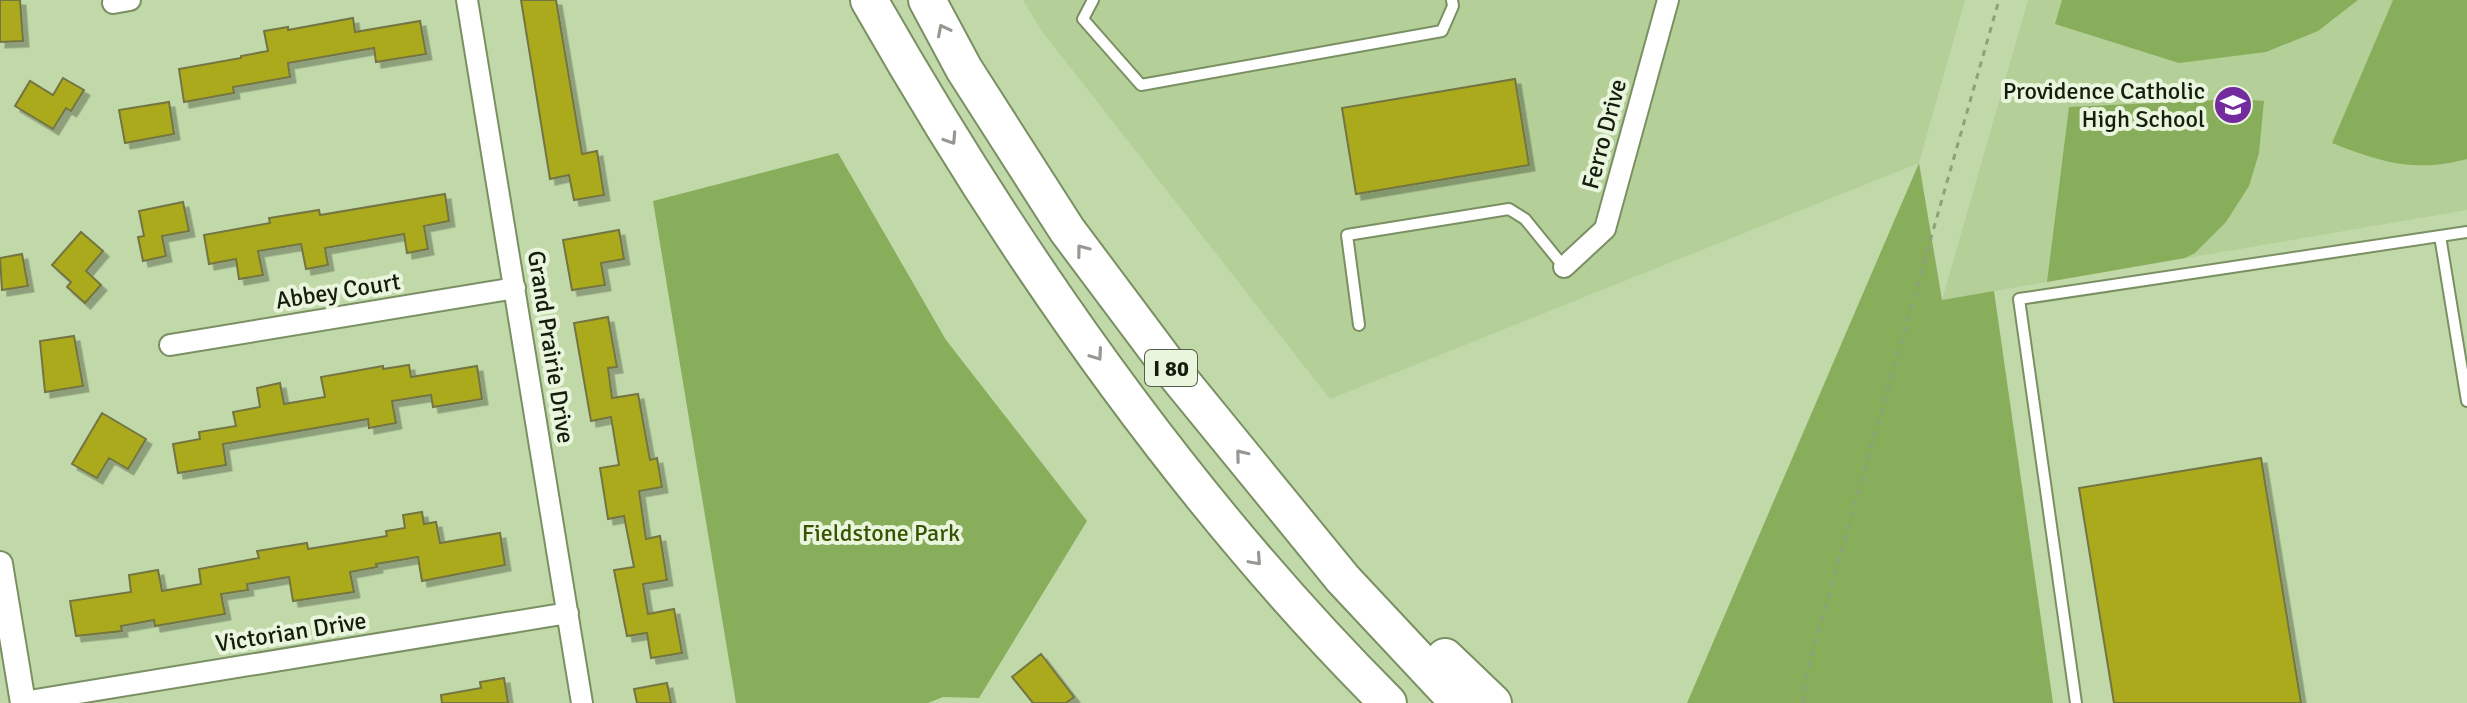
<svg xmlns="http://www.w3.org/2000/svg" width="2467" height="703" font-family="Signika,sans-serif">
	<defs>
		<filter id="shadow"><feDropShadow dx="5.5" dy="5.5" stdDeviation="0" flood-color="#0004"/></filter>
	</defs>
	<rect width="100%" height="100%" fill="#c1d9a9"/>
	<path fill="#b4cf98" d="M1023 0H1965L1919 163 1330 399 1041 30Z
		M2028 0H2467V210L1942 300Z"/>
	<path fill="#88ae5b" d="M2062 0H2358L2318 31 2266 52 2179 63 2055 24Z
		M2393 0H2467V159C2415 173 2380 162 2332 143Z
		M2238 99 2264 101 2259 153 2249 186 2226 222 2195 253 2185 258 2047 282 2069 107Z
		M838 153 946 340 1087 521 979 698 943 697 928 703H736L653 201Z
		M1919 163 1942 300 1994 291 2053 703H1687Z"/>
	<path fill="#abaa1a" stroke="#737443" stroke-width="2" filter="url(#shadow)" d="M0 0H20L23 41 0 42Z
		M521 0H556L582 154 597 151 604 195 574 200 569 175 550 179Z
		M353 18 355 32 420 21 426 54 376 62 374 48 288 63 290 77 233 87 234 93 184 102 179 69 241 58V56L268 51 264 31 288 27V30Z
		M63 78 84 90 71 111 66 108 53 129 15 106 30 81 53 95Z
		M1515 79 1529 165 1356 194 1342 108Z
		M169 102 174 134 125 143 119 110Z
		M445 194 449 221 424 226 428 249 407 253 404 234 325 248 328 265 306 269 301 244 258 251 263 275 239 279 236 259 209 264 204 235 270 223 269 218 319 210 320 215Z
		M183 202 189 231 162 236 166 256 143 261 138 237 144 236 139 211Z
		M619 230 624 259 601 263 605 285 572 290 563 240Z
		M81 232 103 251 86 271 101 285 85 303 67 287 71 282 52 265Z
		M22 254 28 286 2 290 0 258Z
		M608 317 617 367 608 368 612 398 638 394 650 460 657 458 662 487 639 491 646 539 660 536 667 580 643 584 648 614 674 609 682 653 651 658 647 633 627 636 614 570 634 567 624 516 608 519 600 468 619 465 611 417 591 421 574 323Z
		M74 336 83 386 45 392 40 341Z
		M409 365 411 377 477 366 482 399 433 407 431 395 392 401 396 423 369 428 368 419 223 444 226 465 178 473 173 444 200 439 199 432 236 426 233 412 260 407 257 388 280 383 284 404 325 397 321 377 383 366V369Z
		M102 413 146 439 128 469 109 458 97 478 72 464Z
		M2261 458 2301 703H2114L2079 488Z
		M422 512 424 524 436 522 440 543 500 533 505 565 422 581 418 557 376 564 377 567 350 572 354 592 293 601 289 577 247 584 248 590 221 594 225 614 155 626 154 620 121 626 122 631 76 636 70 601 131 592 129 575 158 570 162 591 201 584 199 569 259 558 257 551 307 543 308 549 387 536 386 531 405 528 403 515Z
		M1041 654 1074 697 1066 703H1033L1012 677Z
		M504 678 508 703H442L441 695 481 688 480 682Z
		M667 683 671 703H637L634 689Z"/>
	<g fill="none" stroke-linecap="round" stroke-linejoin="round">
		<g stroke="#7a9063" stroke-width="14">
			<path id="service" d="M1093 0 1083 19 1141 85 1442 31 1453 6 1452 0
				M2440 236 2467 401
				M1359 325 1347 235 1509 209 1525 219 1564 267
				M2076 703 2019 299 2467 232"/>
		</g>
		<g stroke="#7a9063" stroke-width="24">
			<path id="minor" d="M467 0 582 703
				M113 3 130 0
				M1564 267 1605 229 1668 0
				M170 345 515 288
				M23 702 568 613"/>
		</g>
		<g stroke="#7a9063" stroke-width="28">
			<path id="tertiary" d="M0 564 23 703"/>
		</g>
		<g stroke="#7a9063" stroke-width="40">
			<path id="motorway" d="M869 0C1013 253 1182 497 1388 703
				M927 0 964 69 1067 230 1165 361 1343 579 1459 703
				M1445 657 1493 703"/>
		</g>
		<path stroke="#8da17a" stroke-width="3" stroke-dasharray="6 6" stroke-linecap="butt" d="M1803 703 1808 668 1999 0"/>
		<use href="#service" stroke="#fff" stroke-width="10"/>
		<use href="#minor" stroke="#fff" stroke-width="20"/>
		<use href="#tertiary" stroke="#fff" stroke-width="24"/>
		<use href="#motorway" stroke="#fff" stroke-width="36"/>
	</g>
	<defs><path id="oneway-chevron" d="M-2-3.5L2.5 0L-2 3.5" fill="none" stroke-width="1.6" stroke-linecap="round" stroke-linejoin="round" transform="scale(2)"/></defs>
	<g stroke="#969992">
		<use href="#oneway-chevron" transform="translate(943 30) rotate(-117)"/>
		<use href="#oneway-chevron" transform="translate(951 139) rotate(57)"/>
		<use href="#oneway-chevron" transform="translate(1082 250) rotate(-127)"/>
		<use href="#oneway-chevron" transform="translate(1097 355) rotate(55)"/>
		<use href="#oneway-chevron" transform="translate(1241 455) rotate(-129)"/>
		<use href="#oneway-chevron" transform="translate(1256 560) rotate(48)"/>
	</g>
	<defs>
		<g id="school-disc" transform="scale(2)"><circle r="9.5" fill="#732b9e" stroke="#e9f5dd"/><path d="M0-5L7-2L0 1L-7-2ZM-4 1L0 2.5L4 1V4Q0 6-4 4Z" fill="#fff"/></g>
	</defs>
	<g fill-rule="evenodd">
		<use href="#school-disc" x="2233" y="105"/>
	</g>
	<g text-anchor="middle" stroke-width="8" stroke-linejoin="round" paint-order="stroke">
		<rect fill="#e9f5dd" stroke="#555e4b" stroke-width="2" x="1145" y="350" width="52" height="36" rx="6"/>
		<g font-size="22" font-weight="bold" fill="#151d0c">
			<text x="1171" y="376">I 80</text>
		</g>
		<g font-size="24" fill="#151d0c" stroke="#e9f5dd" text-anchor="end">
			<text x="2205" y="99">Providence Catholic<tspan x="2205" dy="28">High School</tspan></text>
		</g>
		<g font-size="24" fill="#151d0c" stroke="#e9f5dd">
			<text transform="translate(1604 134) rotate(-75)" y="8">Ferro Drive</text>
			<text transform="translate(338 291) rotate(-9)" y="8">Abbey Court</text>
			<text transform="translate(551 347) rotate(81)" y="8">Grand Prairie Drive</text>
			<text transform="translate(291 632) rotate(-9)" y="8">Victorian Drive</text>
		</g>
		<g font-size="24" fill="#375401" stroke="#e9f5dd">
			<text x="881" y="541">Fieldstone Park</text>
		</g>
	</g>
</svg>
